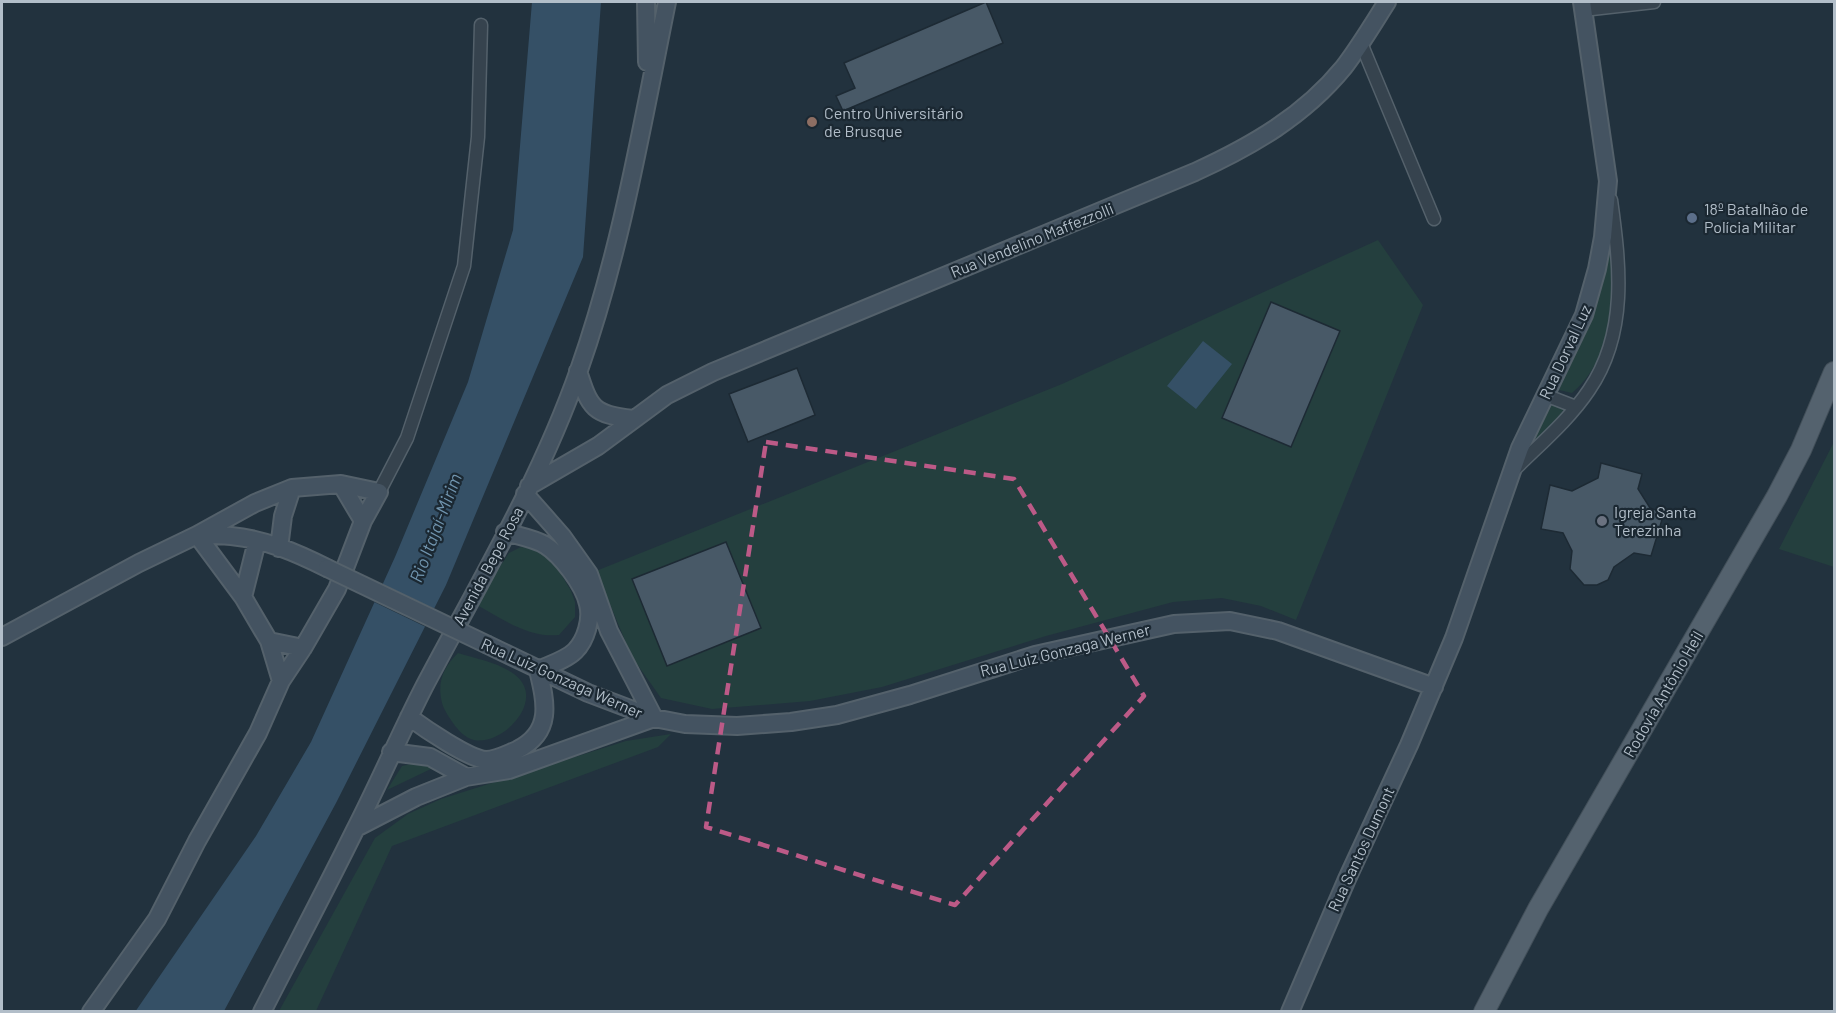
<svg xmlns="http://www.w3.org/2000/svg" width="1836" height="1013" font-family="Barlow,sans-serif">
	<rect width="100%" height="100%" fill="#22323e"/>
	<path fill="#243f3e" d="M1378 240 1423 305 1296 620 1261 606 1222 598 1173 602 1046 636 882 687 810 701 712 709 661 698 632 657 596 571 1062 384Z
		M1609 240 1614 242C1614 295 1616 355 1572 393L1559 390 1562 376 1594 310Z
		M1548 402 1560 405 1564 409 1553 425 1524 451Z
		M1834 442V567L1779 549Z
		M521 547 540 549 557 567 571 591 575 602V617L559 635C528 638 501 618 475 604L509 553Z
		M458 653C477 659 497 662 514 674 548 699 503 746 474 740 465 738 458 730 453 723 449 717 444 710 442 703 437 682 443 668 458 653Z
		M671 734 658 747 392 846 316 1011H279L375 838 408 814 441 799 626 741Z
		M415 763 435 767 387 790 402 766Z"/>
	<path fill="#355066" d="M532 2H601L583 257 446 585 336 803 224 1011 135 1012 256 836 311 742 395 557 468 382 513 230Z
		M1203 341 1232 364 1196 409 1167 386Z"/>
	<path fill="#22323e" d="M380 583 437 610 428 628 372 601Z"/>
	<path fill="#485967" stroke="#1d2a34" stroke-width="1.5" d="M986 2 1003 43 843 111 836 96 855 88 844 63Z
		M1271 302 1340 331 1291 447 1222 418Z
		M797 368 815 415 748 442 729 394Z
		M1601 463 1642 474 1638 489 1650 508 1664 513 1651 556 1634 553 1614 567 1608 580 1597 585H1584L1570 569 1572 551 1563 533 1541 529 1550 485 1572 491 1598 478Z
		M726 542 761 628 667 666 632 579Z"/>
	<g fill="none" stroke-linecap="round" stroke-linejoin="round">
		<g stroke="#54616b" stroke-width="15">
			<path id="street" d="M1583 10 1654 2
				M1361 43 1434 219
				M1545 395 1576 407
				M1514 470C1539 445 1569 420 1589 390 1628 333 1620 265 1611 200
				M379 492 407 438 464 266 478 137 481 25"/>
		</g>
		<g stroke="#54616b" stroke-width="20">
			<path id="secondary" d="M646 2 647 62
				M578 371C590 409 593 414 633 419
				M341 484 363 521
				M529 486 598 446 667 395 713 372 1195 172C1252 146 1304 116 1344 67 1360 46 1373 24 1387 2
				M525 494 562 536 589 574 609 631 654 718
				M505 532C518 536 533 538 545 545 561 555 584 585 588 604 592 619 586 640 575 651 566 660 549 665 538 670
				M197 535 243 597 269 641 281 681
				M198 535C209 535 220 535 231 536 265 539 297 553 327 568
				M279 548 283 516 292 488
				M243 597 257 541
				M2 637 139 563 197 535 255 503 292 488 341 484 379 492 363 521 337 589 303 648 281 681 258 733 197 841 157 919 91 1012
				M269 641 303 648
				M488 645 588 693 654 718 685 724 737 726 791 722 837 715 910 695 1035 655 1174 624 1230 621 1278 631 1434 687
				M409 717C424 728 469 759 486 760 496 760 507 754 517 750 553 732 546 703 538 670
				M391 752 430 757 466 777
				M356 828 416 797 466 777 509 770 654 718
				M262 1012C293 951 325 891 355 830 379 783 400 734 424 687 479 583 540 481 579 370 621 251 642 125 667 2
				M1290 1012 1347 879 1409 745 1454 638 1520 448 1584 315 1597 269 1603 237 1608 181 1582 2"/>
		</g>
		<g stroke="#424f59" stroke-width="22">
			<path id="primary" d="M1484 1012 1538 909 1777 496 1801 450 1834 372"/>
		</g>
		<use href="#street" stroke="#36434e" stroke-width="12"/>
		<use href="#secondary" stroke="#445361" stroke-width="16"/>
		<use href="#primary" stroke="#54626e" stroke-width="20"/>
		<g stroke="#54616b" stroke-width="20" stroke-linecap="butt">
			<path id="secondary-bridge" d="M327 568 488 645"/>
		</g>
		<use href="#secondary-bridge" stroke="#445361" stroke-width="16"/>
	</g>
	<path fill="none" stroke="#bc5a87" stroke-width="4.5" stroke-dasharray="12 8" stroke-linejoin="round" d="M766 442 1014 479 1144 696 955 905 706 827Z"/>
	<circle fill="#8d6e63" stroke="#1b2832" stroke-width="2" cx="812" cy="122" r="6"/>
	<circle fill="#5c6f8a" stroke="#1b2832" stroke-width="2" cx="1692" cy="218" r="6"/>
	<circle fill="#6b7280" stroke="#1b2832" stroke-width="2" cx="1602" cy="521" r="6"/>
	<g text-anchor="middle" stroke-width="4.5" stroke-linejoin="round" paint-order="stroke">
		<g font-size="16" fill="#b2bec9" stroke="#1b2832" text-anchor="start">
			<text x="824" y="119">Centro Universitário<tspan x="824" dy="18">de Brusque</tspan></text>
			<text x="1704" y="215">18º Batalhão de<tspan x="1704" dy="18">Polícia Militar</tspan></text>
			<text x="1614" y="518">Igreja Santa<tspan x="1614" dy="18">Terezinha</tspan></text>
		</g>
		<g font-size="16" fill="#b2bec9" stroke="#1b2832">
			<text transform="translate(1032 240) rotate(-22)" y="6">Rua Vendelino Maffezzolli</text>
			<text transform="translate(1565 352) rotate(-65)" y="6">Rua Dorval Luz</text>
			<text transform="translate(488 566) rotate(-62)" y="6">Avenida Bepe Rosa</text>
			<text transform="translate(1065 650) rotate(-14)" y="6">Rua Luiz Gonzaga Werner</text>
			<text transform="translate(562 678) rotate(24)" y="6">Rua Luiz Gonzaga Werner</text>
			<text transform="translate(1663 694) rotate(-60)" y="6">Rodovia Antônio Heil</text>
			<text transform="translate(1361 849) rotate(-65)" y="6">Rua Santos Dumont</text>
		</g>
		<g font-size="18" font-style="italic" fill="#7094ae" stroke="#1b2832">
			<text transform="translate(436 528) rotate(-69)" y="6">Rio Itajaí-Mirim</text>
		</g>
	</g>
	<rect width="1836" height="1013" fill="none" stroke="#b2bec9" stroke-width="6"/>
</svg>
